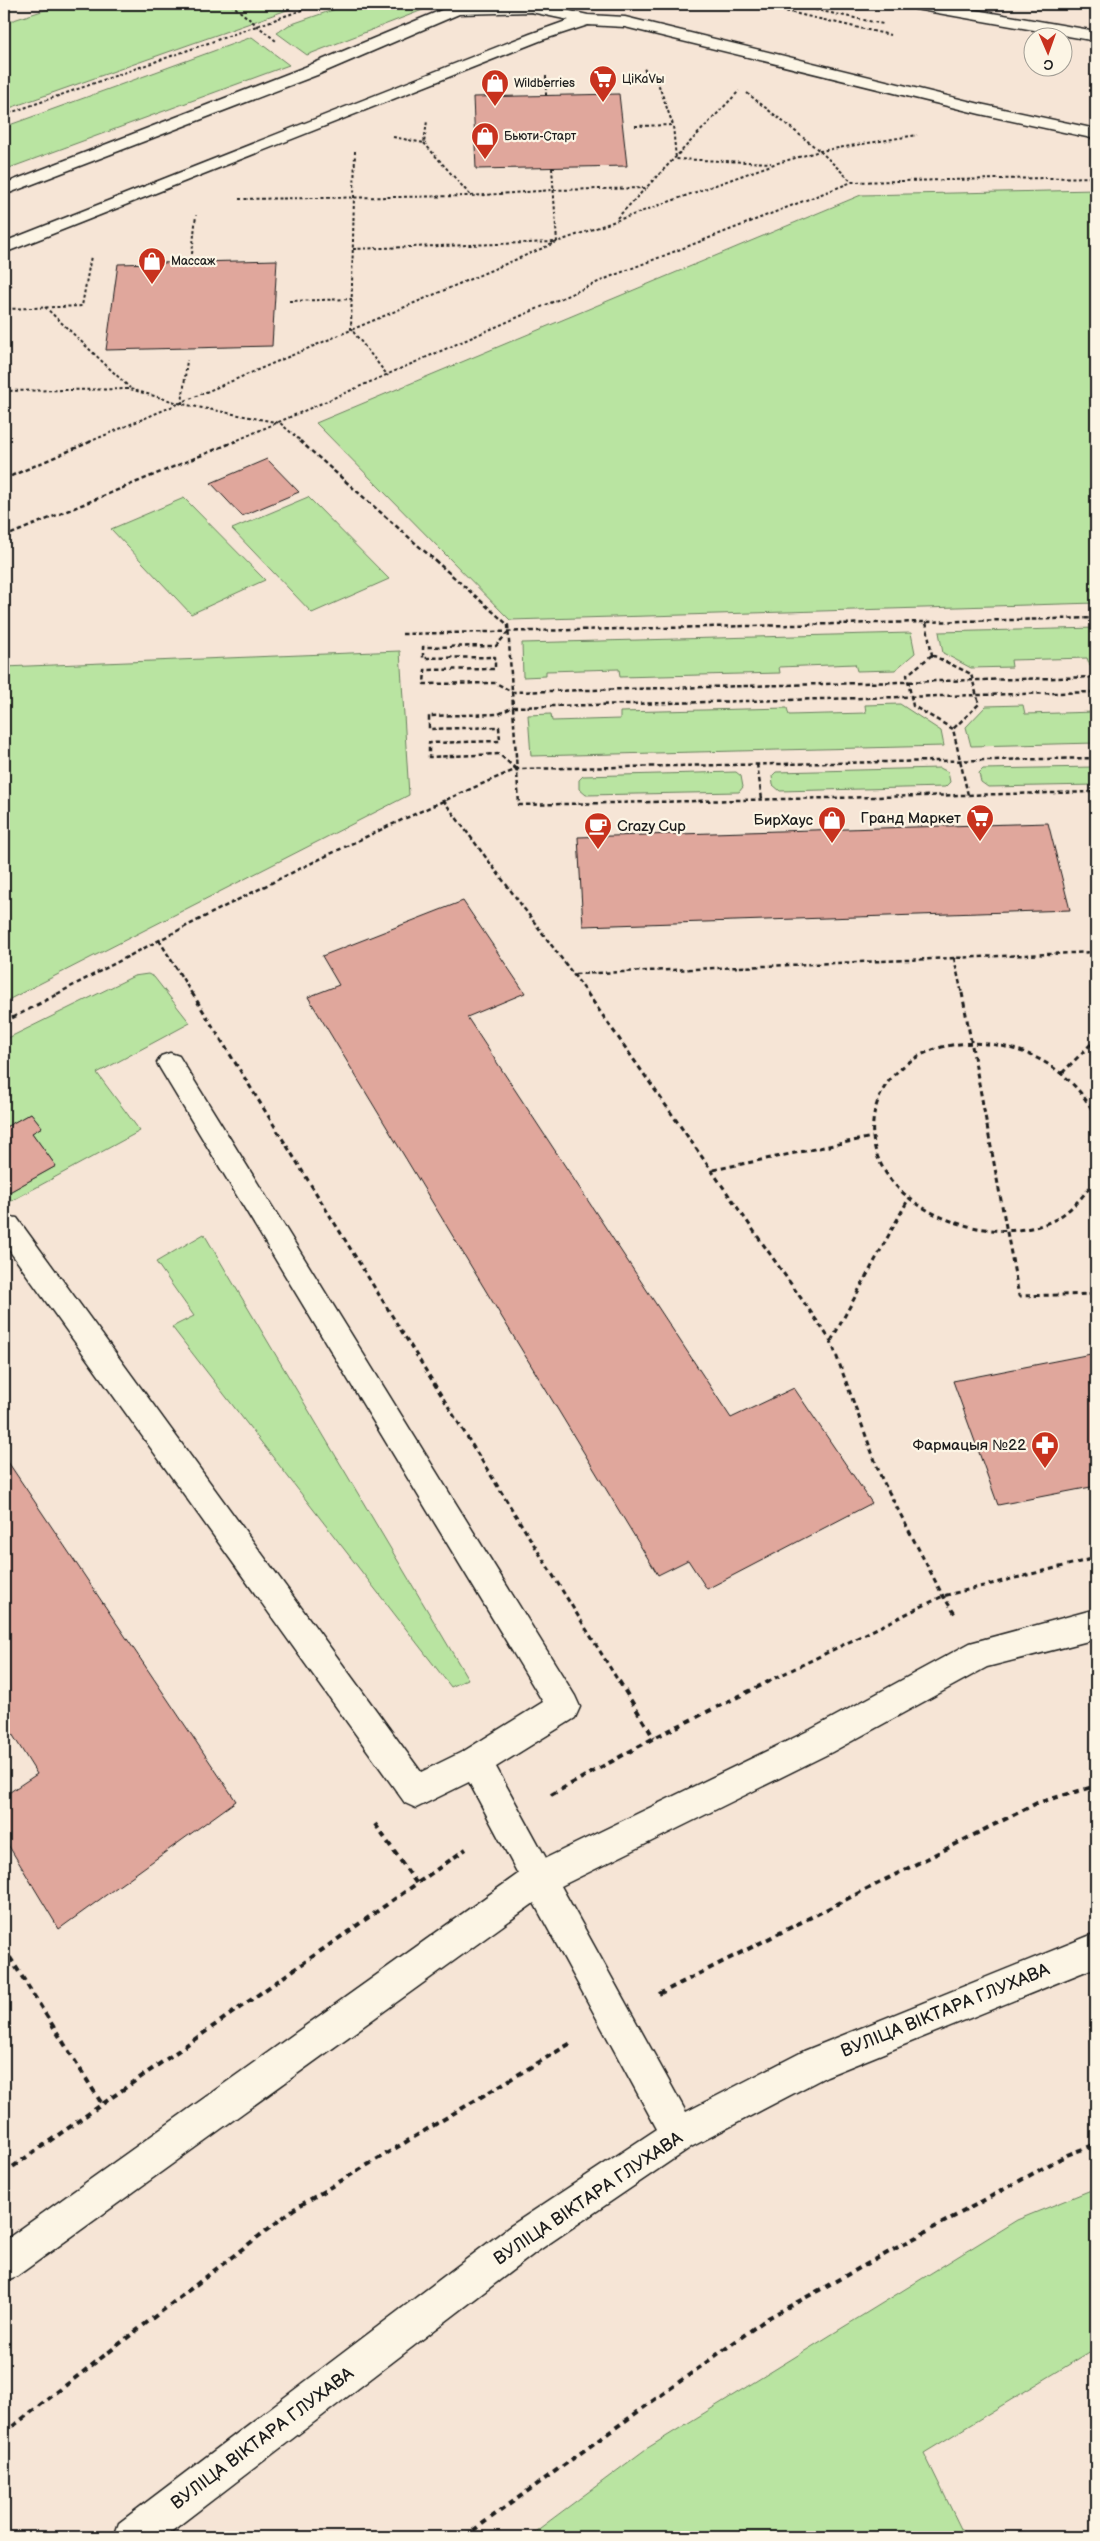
<svg xmlns="http://www.w3.org/2000/svg" width="1100" height="2541" font-family="'Balsamiq Sans',sans-serif">
	<rect width="100%" height="100%" fill="#f6e5d6"/>
	<filter id="ink" filterUnits="userSpaceOnUse"><feTurbulence type="fractalNoise" baseFrequency=".02" numOctaves="2"/><feDisplacementMap in="SourceGraphic" scale="10" xChannelSelector="R" yChannelSelector="G"/><feConvolveMatrix kernelMatrix="1 2 1 2 8 2 1 2 1" color-interpolation-filters="sRGB"/></filter>
	<g filter="url(#ink)">
		<path fill="#b9e4a1" stroke="#6a805e" d="M64 4H304L4 110V23Z
			M350 4H438L307 55 277 33 289 25Z
			M252 37 289 65 4 170V127Z
			M1096 190V603L510 620 316 423 861 195Z
			M308 497 389 579 312 613 232 529Z
			M184 498 265 580 191 614 111 529Z
			M1096 628V665L1090 666 1087 658 1011 660 1012 667 971 668 943 653 939 632Z
			M911 633 915 653 895 670 857 671 855 664 779 667 780 673 620 677 619 669 546 671V676L523 677 522 643Z
			M400 651 409 795 4 1002V667Z
			M900 704 941 731 944 746 531 756 528 715 551 714 552 721 620 719V712L787 708 789 715 866 713 865 705Z
			M1023 705 1025 714 1096 712V743L971 746 966 727 986 706Z
			M1094 767 1096 785 988 787 981 782 979 773 983 769Z
			M940 768 948 772 950 782 945 787 780 791 773 785 772 776 776 772Z
			M736 772 741 776 743 787 739 792 586 795 579 789V780L583 776Z
			M148 974 154 977 190 1023 97 1073 140 1131 4 1205V1195L56 1166 32 1133 42 1127 31 1113 4 1128V1040L134 976Z
			M204 1234 468 1679 451 1687 172 1327 194 1316 156 1262Z
			M1096 2188V2348L924 2453 964 2535 963 2537H528L646 2449 1017 2220Z"/>
		<path fill="#e0a79c" stroke="#1c1c1c" d="M619 94 627 166 476 169 473 97Z
			M277 260 272 346 106 350 118 264Z
			M267 459 299 492 242 516 211 483Z
			M1048 823 1070 910 583 926 578 837Z
			M463 901 525 993 467 1017 731 1418 794 1388 872 1503 707 1589 688 1560 658 1575 308 997 339 985 322 956Z
			M31 1113 42 1127 32 1133 56 1166 4 1195V1128Z
			M1096 1353V1486L998 1505 953 1381Z
			M4 1456 236 1801 59 1929 4 1838V1796L37 1774 4 1721Z"/>
		<g fill="none" stroke-linecap="round" stroke-linejoin="round">
			<g stroke="#1c1c1c" stroke-width="3">
				<path id="minor" d="M456 4H538L588 15 625 17 980 104 1096 129V139L980 114 625 27 588 25 542 40 4 253V242L530 34 569 20 531 12 459 14 317 75 4 195V184L305 67Z
					M907 4H941L1096 31V41L915 9Z
					M1087 4H1096V9L1089 7Z
					M170 1053 179 1056 575 1696 580 1707 575 1718 496 1767 546 1858 810 1730 970 1643 1096 1609V1639L987 1667 832 1752 561 1886 686 2112 804 2051 1096 1933V1967L827 2076 691 2147 535 2253 164 2537H114L119 2523 509 2227 657 2129 534 1903 17 2276 4 2281V2241L518 1874 469 1782 416 1808 405 1803 4 1243V1216L17 1218 421 1772 464 1751 543 1702 161 1070 157 1063 161 1056Z"/>
			</g>
			<path stroke="#1c1c1c" stroke-width="2" stroke-dasharray="3 2.5" stroke-linecap="butt" d="M231 4 276 41
				M754 4 890 35
				M788 4 883 24
				M644 69 658 83 673 125 676 159 771 163
				M546 76V95
				M747 93 820 151 852 182
				M4 115 319 4
				M635 126 673 125
				M393 137 424 143 427 121
				M424 143 471 196 553 190 648 188
				M355 151 351 329 388 376
				M552 168 557 242
				M239 199 471 196
				M617 218 739 91
				M353 249 555 242
				M192 254 196 215
				M4 288 12 285
				M289 301 352 299
				M45 307 130 388
				M4 309H7L4 317
				M7 309 82 306 91 256
				M4 391 130 389 182 404 280 423 302 442
				M182 404 187 360
				M89 442 557 242 774 164 820 151 917 135
				M233 442 612 276 852 182 1096 177"/>
			<path stroke="#1c1c1c" stroke-width="2.5" stroke-dasharray="4.5 3" stroke-linecap="butt" d="M300 441 508 625 519 805 1096 792
				M4 479 92 441
				M4 537 236 441
				M926 622 932 655
				M508 632 496 646 423 647V658L495 657V669L425 670 424 684 496 683 512 692 1096 677
				M402 634 1096 618
				M932 655 907 675 913 706 953 729 968 795
				M932 655 971 674 979 704 953 729
				M757 764 762 799
				M516 769 499 754 429 757V743L500 741 499 727 429 729V716L499 714 513 707 1096 692
				M443 800 588 994
				M159 940 192 994
				M954 958 962 994
				M575 974 1096 952
				M57 994C208 914 360 835 517 769L1096 758"/>
			<path stroke="#1c1c1c" stroke-width="3" stroke-dasharray="5 4" stroke-linecap="butt" d="M192 993 619 1682
				M587 993 831 1341 881 1477 943 1596 955 1614
				M962 993 1019 1296 1096 1294
				M4 1022 60 993
				M1062 1073 1096 1039
				M1096 1117C1075 1075 1035 1049 988 1044 954 1041 922 1048 897 1072 883 1085 875 1103 873 1122 865 1206 991 1254 1056 1219 1073 1209 1085 1194 1096 1179
				M713 1170 872 1137
				M831 1341 909 1198
				M767 1682 943 1596 1096 1558"/>
			<path stroke="#1c1c1c" stroke-width="4" stroke-dasharray="6 5" stroke-linecap="butt" d="M619 1681 654 1738
				M551 1795 654 1738 770 1681
				M375 1824 417 1884
				M4 1948 102 2104
				M659 1994 1037 1803 1096 1786
				M4 2173 466 1849
				M4 2433 294 2209 571 2043
				M464 2537 768 2318 1067 2155 1096 2144"/>
			<use href="#minor" fill="#fcf5e5" fill-rule="evenodd"/>
		</g>
	</g>
	<defs>
		<g id="supermarket-pin" transform="scale(1.4375)"><path d="M0 17L-7.5 6A9.5 9.5 0 1 1 7.5 6Z" fill="#c8321e" stroke="#fcf5e5"/><path d="M-6-5.5h2.5l.6 2H6L4.5 2H-2.5L-4.4-4H-6ZM-1.5 3.2a1.3 1.3 0 1 0 .1 0ZM3 3.2a1.3 1.3 0 1 0 .1 0Z" fill="#fff"/></g>
		<g id="shop-pin" transform="scale(1.4375)"><path d="M0 17L-7.5 6A9.5 9.5 0 1 1 7.5 6Z" fill="#c8321e" stroke="#fcf5e5"/><path d="M-5-2.5h2.3a2.7 3.5 0 0 1 5.4 0H5L5.5 6h-11ZM-1.5-2.5h3a1.5 2.3 0 0 0-3 0Z" fill="#fff"/></g>
		<g id="cafe-pin" transform="scale(1.4375)"><path d="M0 17L-7.5 6A9.5 9.5 0 1 1 7.5 6Z" fill="#c8321e" stroke="#fcf5e5"/><path d="M-5.5-4.5H6V0H3Q3 3.5 0 3.5H-2.5Q-5.5 3.5-5.5 0ZM3-3.2v2h1.7v-2ZM-6 4.5H4V6H-6Z" fill="#fff"/></g>
		<g id="pharmacy-pin" transform="scale(1.4375)"><path d="M0 17L-7.5 6A9.5 9.5 0 1 1 7.5 6Z" fill="#c8321e" stroke="#fcf5e5"/><path d="M-2-6h4v4h4v4h-4v4h-4v-4h-4v-4h4Z" fill="#fff"/></g>
	</defs>
	<g fill-rule="evenodd">
		<use href="#supermarket-pin" x="603" y="79"/>
		<use href="#shop-pin" x="495" y="83"/>
		<use href="#shop-pin" x="485" y="136"/>
		<use href="#shop-pin" x="152" y="261"/>
		<use href="#supermarket-pin" x="980" y="818"/>
		<use href="#shop-pin" x="832" y="820"/>
		<use href="#cafe-pin" x="598" y="826"/>
		<use href="#pharmacy-pin" x="1045" y="1445"/>
	</g>
	<g text-anchor="middle" stroke-width="4.5" stroke-linejoin="round" paint-order="stroke">
		<g font-size="12" fill="#1c1c1c" stroke="#fcf5e5" text-anchor="start">
			<text x="622" y="83">ЦiKaVы</text>
			<text x="514" y="87">Wildberries</text>
			<text x="504" y="140">Бьюти-Старт</text>
			<text x="171" y="265">Массаж</text>
		</g>
		<g font-size="15" fill="#1c1c1c" stroke="#fcf5e5" text-anchor="end">
			<text x="961" y="823">Гранд Маркет</text>
			<text x="813" y="825">БирХаус</text>
			<text x="617" y="831" text-anchor="start">Crazy Cup</text>
			<text x="1026" y="1450">Фармацыя №22</text>
		</g>
		<g font-size="18" fill="#1c1c1c" stroke="#fcf5e5">
			<text transform="translate(945 2010) rotate(-22)" y="6">ВУЛІЦА ВІКТАРА ГЛУХАВА</text>
			<text transform="translate(588 2198) rotate(-34)" y="6">ВУЛІЦА ВІКТАРА ГЛУХАВА</text>
			<text transform="translate(262 2438) rotate(-37)" y="6">ВУЛІЦА ВІКТАРА ГЛУХАВА</text>
		</g>
	</g>
	<rect width="1100" height="2541" fill="none" stroke="#fcf5e5" stroke-width="20"/>
	<rect x="10" y="10" width="1080" height="2521" fill="none" stroke="#1c1c1c" stroke-width="2" filter="url(#ink)"/>
	<g transform="translate(1048 52) rotate(178)"><circle r="24" fill="#fcf5e5" stroke="#a29e95"/>
	<path d="M0-4L9 19L0 12L-9 19Z" fill="#c8321e"/>
	<text y="-8" font-size="14" font-weight="bold" text-anchor="middle" fill="#1c1c1c">С</text>
	</g>
</svg>
